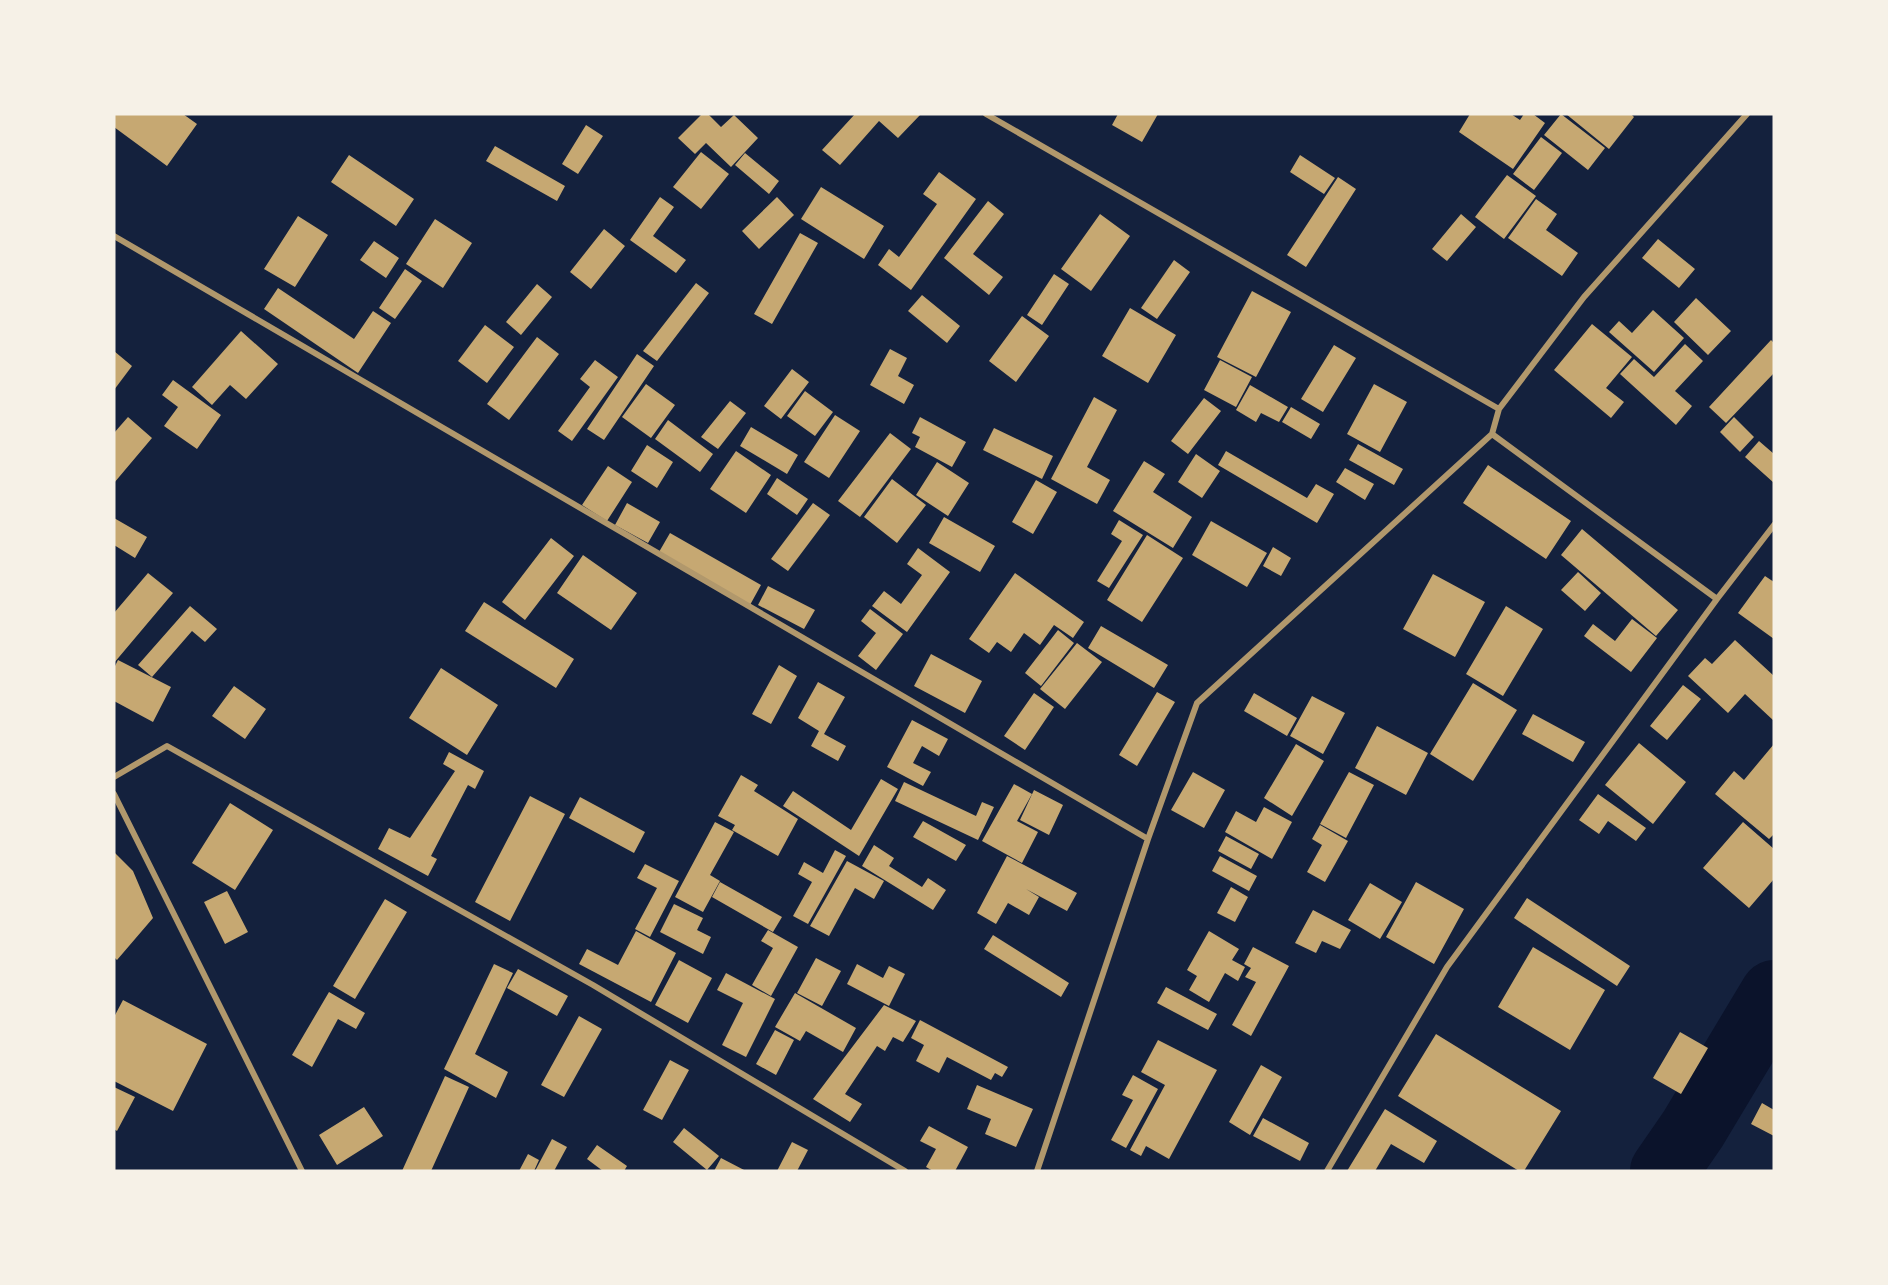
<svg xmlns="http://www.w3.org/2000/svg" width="1888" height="1285" font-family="'PT Sans',sans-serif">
	<rect width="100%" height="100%" fill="#14213d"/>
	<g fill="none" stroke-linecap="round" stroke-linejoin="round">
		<path stroke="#0b132b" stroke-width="68" d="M1664 1171 1693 1129 1774 994"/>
	</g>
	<path fill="#c6a872" d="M114 114H183L197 124 167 166 114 127Z
		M702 114H708L721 127 734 115 758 138 731 167 706 143 695 154 678 138Z
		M855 114H921L898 138 879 121 840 165 822 150Z
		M1118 114H1158L1142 142 1112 125Z
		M1470 114H1511L1520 120 1524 114H1533L1545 123 1513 169 1459 132Z
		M1561 114 1605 148 1588 170 1544 135Z
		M1566 114H1631L1634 117 1609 149Z
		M586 125 603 136 578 174 562 164Z
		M1541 137 1562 153 1534 190 1513 174Z
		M495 146 565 186 557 201 486 161Z
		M701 152 729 174 701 209 673 187Z
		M745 153 779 181 769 194 735 165Z
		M349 155 414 199 396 226 331 182Z
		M1300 155 1335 178 1324 194 1290 172Z
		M939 172 976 199 911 290 878 265 889 249 899 257 937 204 923 194Z
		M1507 175 1536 196 1504 239 1475 217Z
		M1338 177 1356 189 1306 267 1287 255Z
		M821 187 884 226 864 259 801 219Z
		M660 197 674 207 653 236 686 260 676 273 630 240Z
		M777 197 794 215 759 249 742 231Z
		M1536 199 1557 214 1546 230 1578 253 1562 276 1508 238Z
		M988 201 1004 214 973 254 1003 277 989 295 944 258Z
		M1100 214 1130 236 1091 291 1061 269Z
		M1461 214 1476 227 1447 261 1432 249Z
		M298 216 328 235 295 287 264 269Z
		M435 219 472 243 443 288 406 264Z
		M604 229 625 246 591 289 570 272Z
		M800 233 818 243 772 324 754 314Z
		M1658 239 1695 269 1679 288 1642 258Z
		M374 241 399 258 386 278 360 260Z
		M1174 260 1190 272 1157 319 1141 308Z
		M405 269 422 281 395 319 379 308Z
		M1054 274 1069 284 1042 325 1027 315Z
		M696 283 709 293 657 361 643 351Z
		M537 284 552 297 521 335 506 322Z
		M278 288 354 339 373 311 391 323 358 373 264 309Z
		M1252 291 1291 312 1256 377 1217 357Z
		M922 295 960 326 947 343 908 311Z
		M1696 298 1731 331 1708 355 1674 322Z
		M1130 308 1176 335 1148 383 1102 356Z
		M1653 310 1684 338 1654 372 1609 332 1619 321 1632 333Z
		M1022 316 1049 336 1016 382 989 361Z
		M1592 324 1632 357 1606 388 1624 402 1611 418 1554 370Z
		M485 325 514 347 487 383 458 361Z
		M241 331 278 364 246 399 230 385 212 405 192 387Z
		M537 337 559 354 509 420 487 404Z
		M1771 340 1774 343V373L1726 423 1709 407Z
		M1685 344 1703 361 1675 391 1692 406 1676 425 1620 374 1634 359 1654 377Z
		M1334 345 1356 358 1323 412 1301 399Z
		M890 349 907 358 898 376 914 385 904 404 870 385Z
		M114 351 132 366 114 390Z
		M637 354 654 366 604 440 587 429Z
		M595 360 618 377 572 441 558 431 590 387 580 379Z
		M1220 360 1252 377 1236 407 1204 390Z
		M792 369 809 382 781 419 764 406Z
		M173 380 221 415 197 449 164 426 178 407 162 395Z
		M646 384 675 405 651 438 622 417Z
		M1374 384 1407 402 1380 452 1347 434Z
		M1250 385 1288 407 1279 422 1261 413 1256 422 1236 410Z
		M805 391 833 412 815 436 787 416Z
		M1094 397 1117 410 1087 467 1110 480 1097 504 1051 479Z
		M1204 398 1221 411 1188 454 1171 441Z
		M730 401 746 413 718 449 701 437Z
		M1291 407 1320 424 1311 439 1282 422Z
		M835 415 860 431 829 478 804 462Z
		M128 417 152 438 114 483V433Z
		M920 417 966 442 952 467 915 447 920 437 912 433Z
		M1734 417 1754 437 1740 452 1720 432Z
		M668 420 713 454 700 472 655 439Z
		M751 427 798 455 787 474 740 446Z
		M994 428 1053 456 1042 479 983 450Z
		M890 433 911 449 860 517 838 501Z
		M1759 441 1774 454V483L1745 457Z
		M1358 444 1403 469 1394 485 1349 460Z
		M647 445 673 462 657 488 631 471Z
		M736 451 771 475 746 513 710 489Z
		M1226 451 1307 498 1316 484 1334 494 1317 523 1218 465Z
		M1196 454 1220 471 1202 498 1178 482Z
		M1144 461 1165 474 1153 492 1192 517 1173 548 1113 511Z
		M937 462 969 483 948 516 916 495Z
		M1488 465 1571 521 1546 559 1463 503Z
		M608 466 632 482 607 521 582 505Z
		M1345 468 1374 484 1365 500 1336 482Z
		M777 478 808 499 797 515 767 494Z
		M892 479 926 505 897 543 864 517Z
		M1036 480 1057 492 1033 534 1012 522Z
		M627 503 660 522 648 543 615 525Z
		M813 503 830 515 788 571 771 559Z
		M944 517 995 546 980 572 929 543Z
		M114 518 147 537 135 558 114 545Z
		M1119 520 1143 535 1109 588 1097 581 1122 541 1111 534Z
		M1211 521 1267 553 1247 587 1192 555Z
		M1582 529 1678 610 1656 636 1561 555Z
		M670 533 761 585 750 605 659 552Z
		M1147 535 1183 558 1142 622 1107 600Z
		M551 538 574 556 525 620 502 602Z
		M1273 547 1291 558 1281 576 1263 566Z
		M918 548 950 572 907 632 872 606 884 591 901 604 922 575 907 564Z
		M583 555 637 593 611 630 557 593Z
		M1578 572 1601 593 1585 611 1561 590Z
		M148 573 173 593 114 663V613Z
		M1015 573 1084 622 1073 638 1054 625 1040 645 1024 633 1011 652 997 642 989 653 969 639Z
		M1433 574 1485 602 1455 657 1403 629Z
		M1765 576 1774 582V639L1738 613Z
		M768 586 815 610 804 629 758 605Z
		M484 602 574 659 556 688 465 631Z
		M190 606 217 629 205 642 192 631 152 677 138 665Z
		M1506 606 1543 629 1503 696 1466 674Z
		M870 609 903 634 876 670 858 656 876 633 861 621Z
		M1632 619 1657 638 1631 672 1584 636 1593 624 1615 641Z
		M1101 626 1168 665 1154 688 1088 648Z
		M1058 630 1074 643 1041 686 1025 673Z
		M1735 640 1774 676V721L1745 694 1728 713 1688 676 1705 658 1712 664Z
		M1077 643 1102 662 1065 709 1040 689Z
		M931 654 982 681 965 713 914 686Z
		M118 660 171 687 153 722 114 701V668Z
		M779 665 797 676 771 724 752 714Z
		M441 668 498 705 467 755 409 718Z
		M818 682 845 697 824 734 846 746 838 761 811 746 819 731 798 718Z
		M1473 683 1517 710 1473 781 1430 754Z
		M1683 685 1701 699 1667 740 1650 726Z
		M234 686 266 709 245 739 212 716Z
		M1157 692 1175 702 1137 766 1119 755Z
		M1034 693 1054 707 1025 750 1004 736Z
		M1254 693 1297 718 1287 736 1244 711Z
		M1312 696 1345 713 1323 754 1290 736Z
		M1533 714 1585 742 1573 762 1522 734Z
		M912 720 948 739 939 756 922 746 913 763 931 772 923 786 887 767Z
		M1377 726 1428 753 1406 795 1355 768Z
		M1639 743 1686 782 1653 824 1605 785Z
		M1296 744 1324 761 1292 816 1264 798Z
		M1774 744V834L1769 839 1715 794 1734 771 1744 780Z
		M449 752 484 771 475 789 468 785 431 856 437 859 428 876 378 849 389 828 410 838 455 771 443 764Z
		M1193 772 1225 790 1204 828 1171 810Z
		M1349 772 1374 785 1346 838 1320 824Z
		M741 775 758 785 754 791 798 819 778 856 732 830 735 825 718 816Z
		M881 779 898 789 859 856 783 806 793 791 851 830Z
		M904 782 976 816 982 802 994 807 978 840 895 801Z
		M1014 784 1032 794 1017 821 1038 832 1022 863 982 841Z
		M1034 790 1063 805 1049 835 1020 820Z
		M1598 794 1646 828 1636 841 1608 821 1599 834 1579 820Z
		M530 796 565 814 510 921 475 902Z
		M580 797 645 832 634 853 569 818Z
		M230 803 273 830 235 890 192 863Z
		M1264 807 1292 822 1272 859 1225 832 1236 811 1256 822Z
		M923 821 966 845 956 861 913 837Z
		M715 822 734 832 710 875 720 881 703 912 675 897Z
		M1743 822 1774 849V879L1749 908 1703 868Z
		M1320 825 1348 841 1325 882 1307 872 1322 845 1312 839Z
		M1226 836 1259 854 1251 869 1218 851Z
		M874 845 894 858 889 866 922 887 928 878 946 890 933 910 862 866Z
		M835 850 846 856 808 924 793 916 812 882 798 874 804 862 823 873Z
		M114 852 133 871 153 918 117 960 114 957Z
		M1007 856 1077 893 1067 911 1026 889 1039 897 1029 915 1008 903 996 924 977 913Z
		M1220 856 1257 876 1249 891 1212 871Z
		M847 861 884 881 874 899 855 888 829 936 810 926Z
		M645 864 679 881 650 937 635 929 657 888 637 878Z
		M720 882 782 917 773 932 712 897Z
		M1416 882 1464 909 1434 964 1386 937Z
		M1370 883 1402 902 1380 939 1348 920Z
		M1231 887 1248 897 1235 922 1217 913Z
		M227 891 248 932 225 944 204 902Z
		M1527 898 1630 966 1617 986 1514 918Z
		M385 899 407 912 355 999 333 986Z
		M674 904 703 918 697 930 711 937 703 954 660 932Z
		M1313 910 1351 930 1340 949 1322 941 1316 953 1295 943Z
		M768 930 798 947 771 996 752 985 773 948 761 941Z
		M636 931 676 953 651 1002 579 964 587 949 618 965Z
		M1209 931 1239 949 1232 960 1245 967 1238 981 1225 973 1209 1002 1189 990 1197 976 1187 970Z
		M993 935 1069 983 1061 997 984 949Z
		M1253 947 1289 966 1251 1036 1232 1025 1256 982 1245 977 1251 968 1244 964Z
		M1533 947 1605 990 1570 1050 1498 1007Z
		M816 958 841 971 822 1006 797 993Z
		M679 960 712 978 688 1023 655 1005Z
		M494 964 513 973 475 1054 508 1072 496 1098 444 1069Z
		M857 964 883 978 889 966 905 974 889 1006 847 984Z
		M518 969 568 996 557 1016 507 988Z
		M726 973 775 999 746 1057 722 1045 743 1003 717 990Z
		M1166 987 1217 1014 1208 1030 1157 1003Z
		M329 992 365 1013 356 1029 338 1019 312 1067 292 1055Z
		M795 993 856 1028 843 1052 806 1031 800 1041 775 1027Z
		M123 1000 207 1044 173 1111 114 1081V1017Z
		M884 1005 916 1021 903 1042 893 1037 885 1051 877 1046 845 1094 862 1104 850 1122 813 1099Z
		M579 1016 602 1029 564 1097 541 1085Z
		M920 1020 1008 1067 1002 1077 995 1073 991 1080 947 1057 939 1073 916 1061 924 1045 911 1038Z
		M775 1030 794 1040 776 1075 756 1064Z
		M1680 1032 1708 1048 1681 1094 1653 1078Z
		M1436 1034 1561 1111 1524 1171H1519L1398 1096Z
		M1158 1040 1217 1070 1169 1159 1146 1146 1141 1156 1130 1150 1165 1085 1141 1072Z
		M670 1060 689 1070 662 1120 643 1110Z
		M1261 1065 1282 1077 1250 1135 1229 1122Z
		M1133 1075 1158 1089 1126 1148 1111 1140 1133 1100 1122 1095Z
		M445 1076 469 1087 431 1171H402Z
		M977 1085 1033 1109 1016 1147 985 1134 991 1119 967 1109Z
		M114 1087 135 1097 117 1131 114 1129Z
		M1762 1103 1774 1110V1136L1751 1124Z
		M364 1107 383 1136 337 1165 319 1135Z
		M1385 1109 1437 1141 1424 1163 1391 1144 1375 1171H1347Z
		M1263 1118 1309 1143 1300 1161 1253 1136Z
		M929 1126 968 1147 955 1171H933L926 1167 936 1149 920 1141Z
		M684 1128 719 1156 707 1170 673 1142Z
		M552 1139 567 1147 554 1171H535Z
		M792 1142 808 1150 797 1171H777Z
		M597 1145 627 1166 624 1171H603L587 1159Z
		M528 1154 539 1160 534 1171H519Z
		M721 1158 746 1171H714Z"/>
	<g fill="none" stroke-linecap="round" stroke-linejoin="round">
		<path stroke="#b1986c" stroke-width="6" d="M986 114 1499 409 1492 434 1717 599
			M114 236 1148 839 1197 703 1492 434
			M1499 409 1584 297 1747 114
			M114 777 167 746 593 985 905 1171
			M114 794 302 1171
			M1037 1171 1148 839
			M1327 1171 1447 967 1717 599 1774 525"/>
	</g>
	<rect width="1888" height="1285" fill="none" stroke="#f6f1e7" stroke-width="231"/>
</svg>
